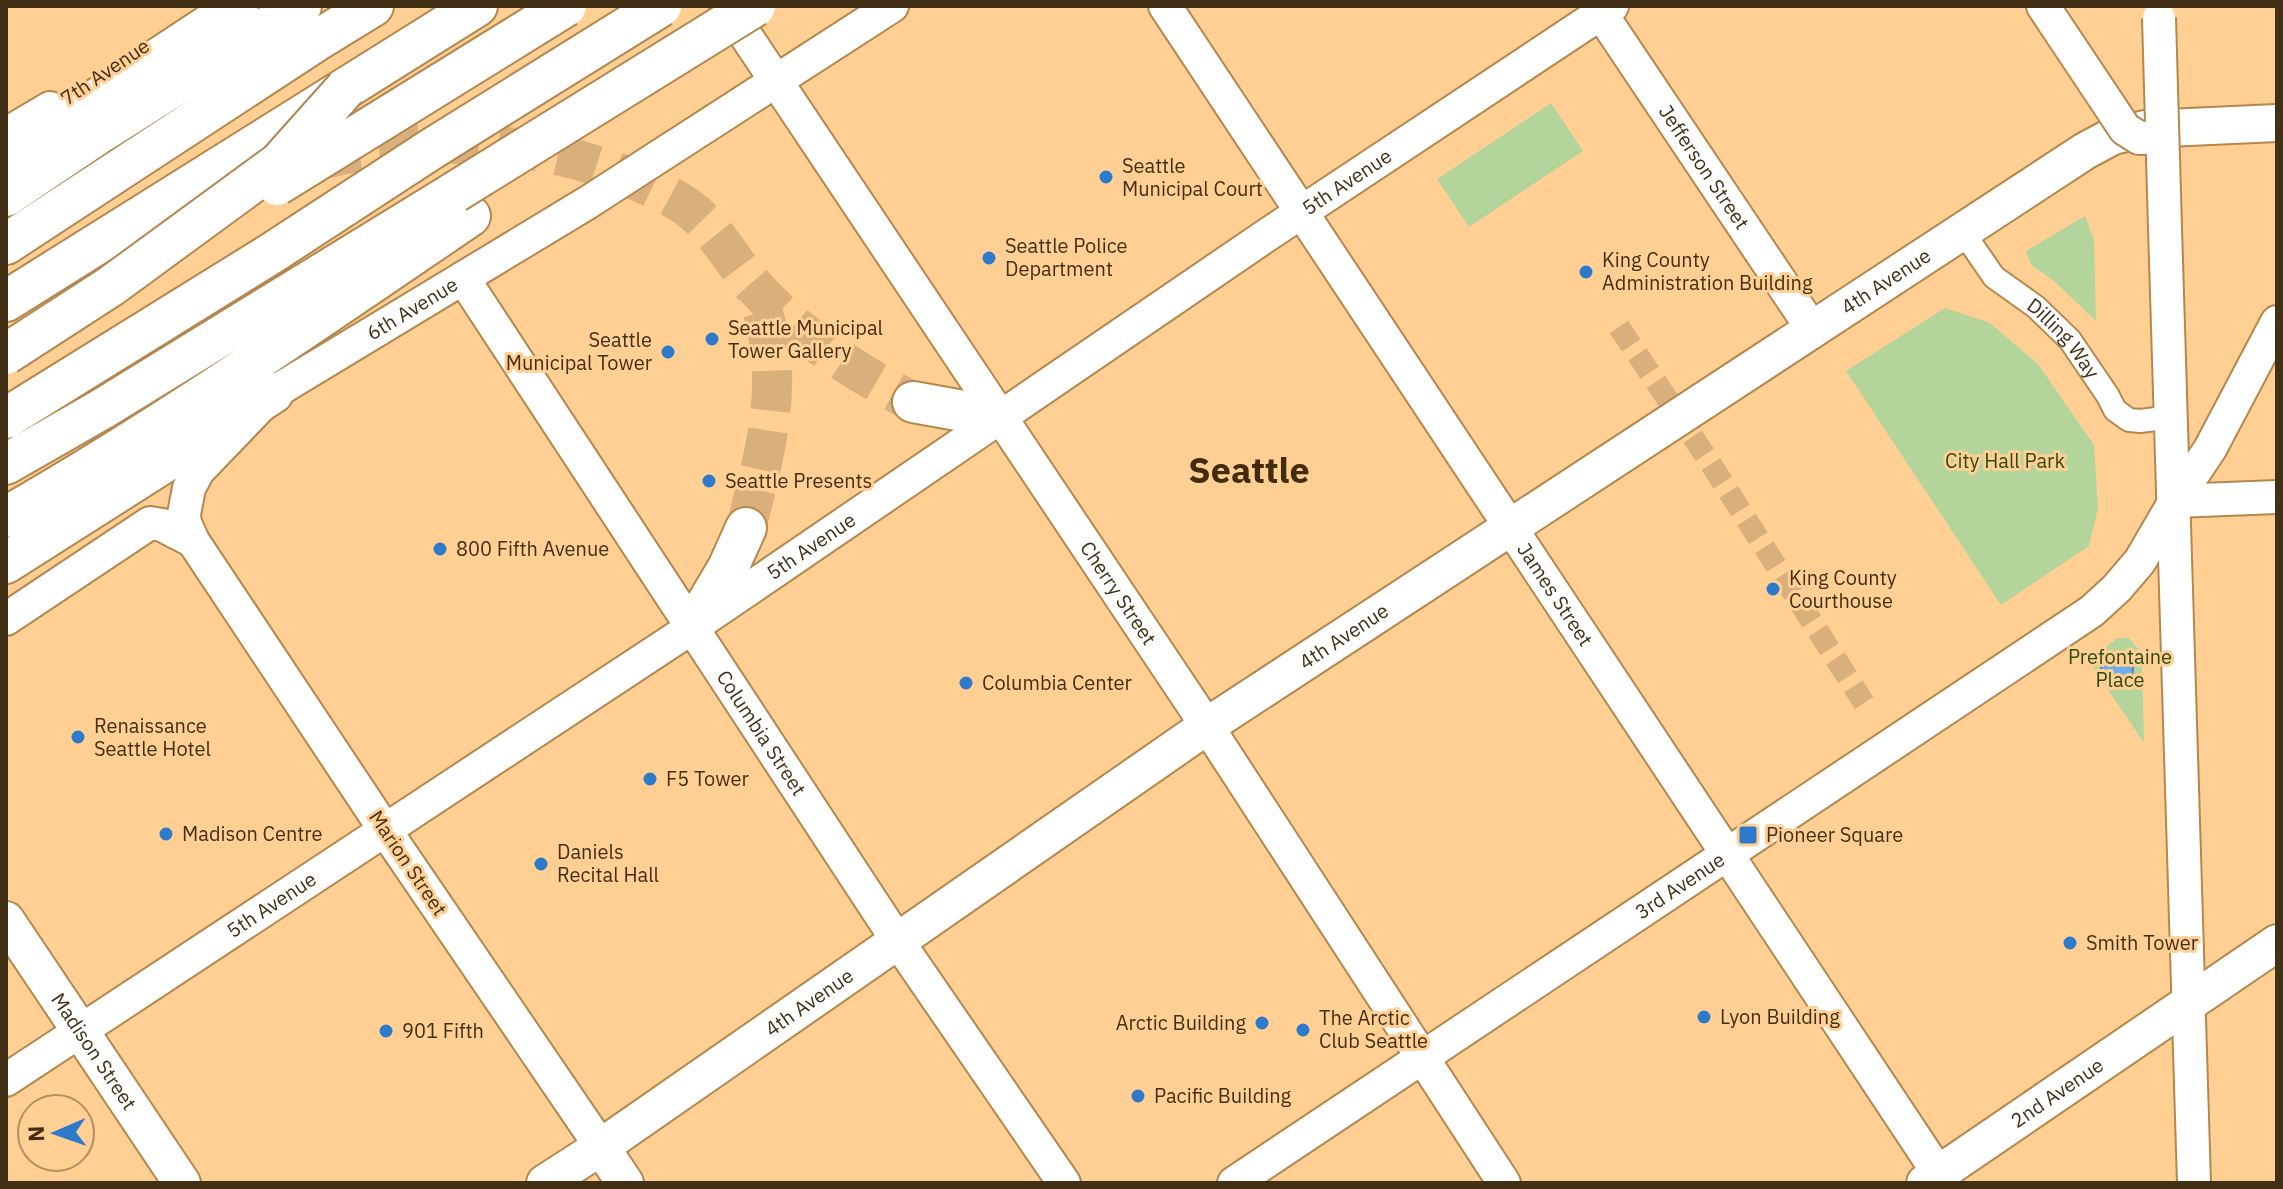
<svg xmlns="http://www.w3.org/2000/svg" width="2283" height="1189" font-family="'IBM Plex Sans',sans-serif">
	<rect width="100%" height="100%" fill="#ffcf94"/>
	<path fill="#b3d49b" d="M1551 103 1583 151 1469 227 1437 179Z
		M2085 216 2094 240 2096 321 2054 281 2031 265 2026 251Z
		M1945 308 1990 323 2038 364 2094 445 2098 508 2089 546 2001 605 1846 371Z
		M2118 638H2129L2138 649 2142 665 2144 743 2088 660Z"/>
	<path fill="#6facf1" stroke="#6186af" stroke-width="2" d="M2101 669a16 16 0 1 1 32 0a16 16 0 1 1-32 0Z"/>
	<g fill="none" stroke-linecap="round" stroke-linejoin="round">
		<path stroke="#d9af7b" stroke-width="22" stroke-dasharray="22 11" stroke-linecap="butt" d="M1619 327 1707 458 1864 703"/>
		<path stroke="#d9af7b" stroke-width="40" stroke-dasharray="40 20" stroke-linecap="butt" d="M320 160C423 133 546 139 642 183 661 192 684 202 699 217 722 239 735 266 756 288 800 337 855 372 913 402
			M746 528C767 446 788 371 755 289"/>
		<g stroke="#b3874d" stroke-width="26">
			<g id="street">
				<path id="s1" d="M1963 232 1994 277 2036 307 2070 340 2108 396 2115 410 2129 420 2140 421 2172 417"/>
			</g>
		</g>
		<g stroke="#b3874d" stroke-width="36">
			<g id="secondary">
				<path id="s2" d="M726 6 1207 726 1504 1183"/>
				<path id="s3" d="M1165 6 1945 1183"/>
				<path id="s4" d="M1596 6 1813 330"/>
				<path d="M2043 6 2055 24"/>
				<path d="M6 134 50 108"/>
				<path d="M2165 228 2194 1183"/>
				<path id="s5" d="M463 278 897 940 1064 1183"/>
				<path d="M2175 501 2277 497"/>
				<path d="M6 619 150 523 162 525 193 541"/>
				<path id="s6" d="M6 1080 693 627 1267 235 1612 6"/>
				<path id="s7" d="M601 1147 385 830 193 541 185 523 184 514 189 488 198 471 273 393 587 203 892 6"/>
				<path id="s8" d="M1234 1183 2092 611 2117 588 2140 561 2175 501 2210 449 2277 322"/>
			</g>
		</g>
		<g stroke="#b3874d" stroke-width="40">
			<g id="primary">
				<path id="s9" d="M6 920 182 1183"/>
				<path d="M601 1147 625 1183"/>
				<path id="s10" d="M545 1183 601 1147 1207 726 2085 151 2113 136 2145 129 2277 123"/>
				<path id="s11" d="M1925 1183 2277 943"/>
			</g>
		</g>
		<g stroke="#b3874d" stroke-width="44">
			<path id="highway" d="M6 159 238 6
				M6 196 101 132 301 6
				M6 244 316 41 373 6
				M6 301 477 6
				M913 402 1002 418
				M6 418 272 253 433 148
				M6 464 102 409 455 192
				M6 517C166 425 317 320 470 216
				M6 563 273 393
				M693 627 728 568 746 528"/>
		</g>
		<use href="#street" stroke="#fff" stroke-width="22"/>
		<use href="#secondary" stroke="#fff" stroke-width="32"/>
		<use href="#primary" stroke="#fff" stroke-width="36"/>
		<use href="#highway" stroke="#fff" stroke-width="40"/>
		<g stroke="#b3874d" stroke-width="36" stroke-linecap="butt">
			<path id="secondary-bridge" d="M2159 18 2165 228
				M2055 24 2125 129 2139 138 2162 137"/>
		</g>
		<g stroke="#b3874d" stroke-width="44" stroke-linecap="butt">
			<path id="highway-bridge" d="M433 148 661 6
				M277 185 566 6
				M455 192 755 6
				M6 354 111 286 279 163 346 88"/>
		</g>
		<use href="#secondary-bridge" stroke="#fff" stroke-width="32"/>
		<use href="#highway-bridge" stroke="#fff" stroke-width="40"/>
	</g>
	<g fill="#2d7aca" stroke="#ffcf94" stroke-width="3">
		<circle cx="1106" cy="177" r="8"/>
		<circle cx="989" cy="258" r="8"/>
		<circle cx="1586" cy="272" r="8"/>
		<circle cx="712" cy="339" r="8"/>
		<circle cx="668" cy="352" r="8"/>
		<circle cx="709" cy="481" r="8"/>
		<circle cx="440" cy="549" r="8"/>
		<circle cx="1773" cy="589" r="8"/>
		<circle cx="966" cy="683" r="8"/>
		<circle cx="78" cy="737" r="8"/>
		<circle cx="650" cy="779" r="8"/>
		<circle cx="166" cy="834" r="8"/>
		<rect x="1738" y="825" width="20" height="20" rx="4"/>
		<circle cx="541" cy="864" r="8"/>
		<circle cx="2070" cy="943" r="8"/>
		<circle cx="1704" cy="1017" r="8"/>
		<circle cx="1262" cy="1023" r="8"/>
		<circle cx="1303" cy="1030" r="8"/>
		<circle cx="386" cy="1031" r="8"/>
		<circle cx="1138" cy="1096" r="8"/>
	</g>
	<g text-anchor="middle" stroke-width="6" stroke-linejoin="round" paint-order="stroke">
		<g font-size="20" fill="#412f16" stroke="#ffcf94">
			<text transform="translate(105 72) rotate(-34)" y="7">7th Avenue</text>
			<text dy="7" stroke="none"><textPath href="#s4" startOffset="194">Jefferson Street</textPath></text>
			<text dy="7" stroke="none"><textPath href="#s6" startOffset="1614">5th Avenue</textPath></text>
			<text dy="7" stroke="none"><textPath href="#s10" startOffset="1616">4th Avenue</textPath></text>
			<text dy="7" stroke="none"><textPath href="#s7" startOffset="1076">6th Avenue</textPath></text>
			<text dy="7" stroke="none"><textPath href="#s1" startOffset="148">Dilling Way</textPath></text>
			<text dy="7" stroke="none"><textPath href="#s6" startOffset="966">5th Avenue</textPath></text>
			<text dy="7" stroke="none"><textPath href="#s2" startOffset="706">Cherry Street</textPath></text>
			<text dy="7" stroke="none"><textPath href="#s3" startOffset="706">James Street</textPath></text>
			<text dy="7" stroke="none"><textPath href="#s10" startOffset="968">4th Avenue</textPath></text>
			<text dy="7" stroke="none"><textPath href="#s5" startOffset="544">Columbia Street</textPath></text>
			<text transform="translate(408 863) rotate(56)" y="7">Marion Street</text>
			<text dy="7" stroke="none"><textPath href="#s8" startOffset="536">3rd Avenue</textPath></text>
			<text dy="7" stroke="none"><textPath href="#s6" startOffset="318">5th Avenue</textPath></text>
			<text dy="7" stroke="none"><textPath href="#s10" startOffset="320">4th Avenue</textPath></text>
			<text dy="7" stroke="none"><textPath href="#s9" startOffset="158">Madison Street</textPath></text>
			<text dy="7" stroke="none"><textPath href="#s11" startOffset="160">2nd Avenue</textPath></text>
		</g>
		<g font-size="20" fill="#412f16" stroke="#ffcf94" text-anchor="start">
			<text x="1122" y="173">Seattle<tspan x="1122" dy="23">Municipal Court</tspan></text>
			<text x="1005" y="253">Seattle Police<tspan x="1005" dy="23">Department</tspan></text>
			<text x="1602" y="267">King County<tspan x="1602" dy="23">Administration Building</tspan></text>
			<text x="728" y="335">Seattle Municipal<tspan x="728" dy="23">Tower Gallery</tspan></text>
			<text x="652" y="347" text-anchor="end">Seattle<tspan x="652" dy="23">Municipal Tower</tspan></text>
			<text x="725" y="488">Seattle Presents</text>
			<text x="456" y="556">800 Fifth Avenue</text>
			<text x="1789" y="585">King County<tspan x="1789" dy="23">Courthouse</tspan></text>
			<text x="982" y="690">Columbia Center</text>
			<text x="94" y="733">Renaissance<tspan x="94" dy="23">Seattle Hotel</tspan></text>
			<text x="666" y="786">F5 Tower</text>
			<text x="182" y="841">Madison Centre</text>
			<text x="1766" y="842">Pioneer Square</text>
			<text x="557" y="859">Daniels<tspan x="557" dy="23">Recital Hall</tspan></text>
			<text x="2086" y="950">Smith Tower</text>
			<text x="1720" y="1024">Lyon Building</text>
			<text x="1319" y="1025">The Arctic<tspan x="1319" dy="23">Club Seattle</tspan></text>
			<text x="1246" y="1030" text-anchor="end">Arctic Building</text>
			<text x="402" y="1038">901 Fifth</text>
			<text x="1154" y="1103">Pacific Building</text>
		</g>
		<g font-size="20" fill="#2e4b12" stroke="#ffcf94">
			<text x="2005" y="468">City Hall Park</text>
			<text x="2120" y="664">Prefontaine<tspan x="2120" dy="23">Place</tspan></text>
		</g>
		<g font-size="36" font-weight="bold" fill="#422c0d" stroke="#ffcf94">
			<text x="1249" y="483">Seattle</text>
		</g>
	</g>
	<rect width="2283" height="1189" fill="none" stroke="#412f16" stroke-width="16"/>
	<g transform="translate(56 1133) rotate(268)"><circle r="38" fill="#ffcf94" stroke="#b38f62" stroke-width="2"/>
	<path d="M0-6L14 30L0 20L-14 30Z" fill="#2d7aca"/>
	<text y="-12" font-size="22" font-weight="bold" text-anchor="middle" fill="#412f16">N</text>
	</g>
</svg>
